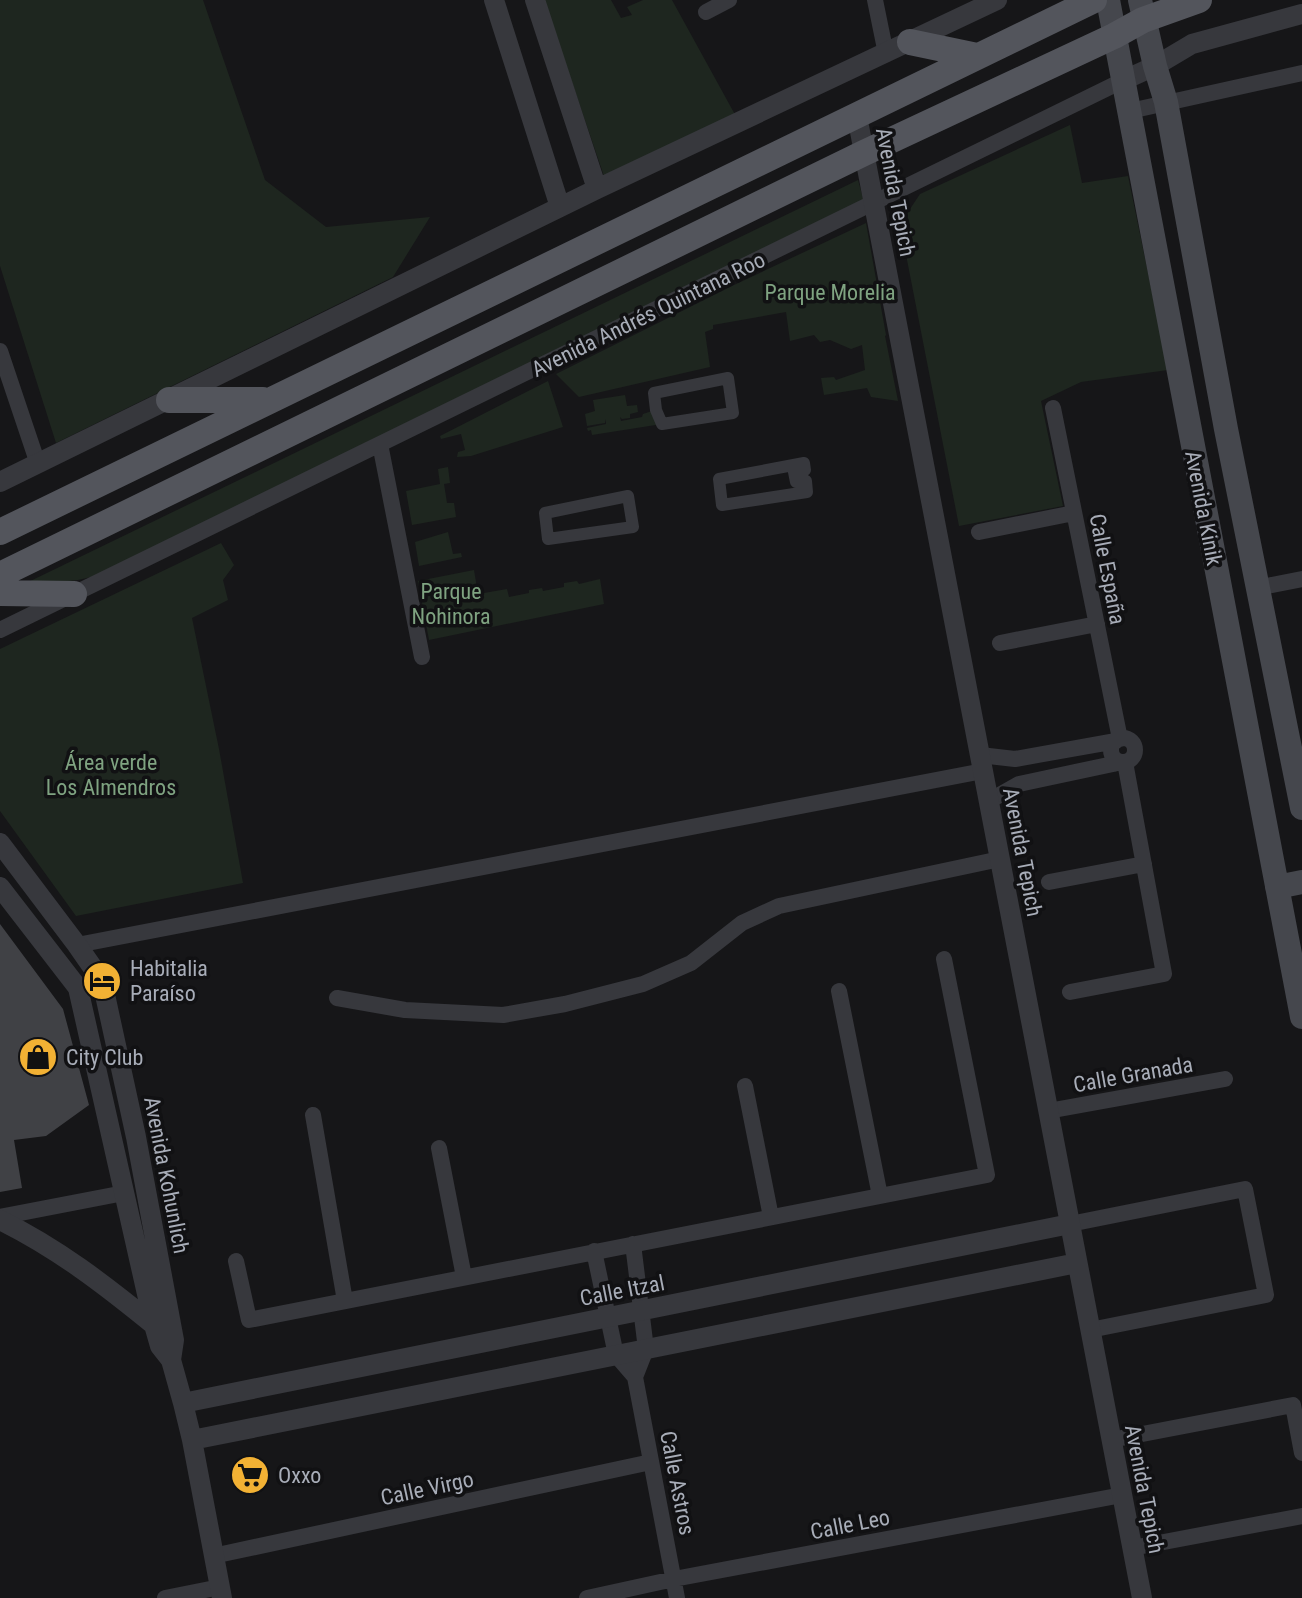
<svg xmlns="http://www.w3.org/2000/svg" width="1302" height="1598" font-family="'Roboto Condensed',sans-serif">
	<rect width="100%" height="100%" fill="#161618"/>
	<path fill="#1e261f" d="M0 0H203L265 180 326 227 430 217 393 277 56 443 0 266Z
		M544 0H611L621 18 632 15 627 7 643 0H672L738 120 606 182Z
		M1070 125 1082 183 1128 176 1168 370 1081 382 1041 401 1063 506 959 526 900 224 920 194Z
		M858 180 864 202 104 574 78 580 18 587Z
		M866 223 886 335 885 336 898 401 871 397 867 388 824 395 821 378 834 377 836 380 865 370 862 345 851 349 830 340 820 342 814 335 790 341 786 312 713 325V329L705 332 710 367 579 397 556 374 734 285Z
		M548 381 563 427 471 456 457 457 458 452 465 450 461 434 441 439 440 436Z
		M625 395 627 406 637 405 638 412 630 414V418L622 419 620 417 621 421 642 417 643 414 652 411 662 424 592 435 591 430 588 431 587 428 606 424V419L605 423 587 426 585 414 595 411 593 400Z
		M448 467 450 483 444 484 447 503H454L456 517 412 525 406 491 440 484 438 469Z
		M448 532 453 554 461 553 462 557 419 566 415 542Z
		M221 543 234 565 223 580 228 600 192 618 219 749 243 883 76 916 0 811V649Z
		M474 570 478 594 507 589 509 597 529 593V590L542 588 543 591 564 587V583L577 581 579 584 600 579 604 604 429 640 418 581Z"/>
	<path fill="#404145" d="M0 924 63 1009 89 1105 46 1136 14 1140 22 1188 0 1192Z"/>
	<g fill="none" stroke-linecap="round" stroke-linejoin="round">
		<path stroke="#37383d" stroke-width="12" d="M728 378 733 413 662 424 656 410 654 393Z
			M804 463 805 470 794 472 796 482 806 481 807 492 722 505 719 479Z
			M628 496 633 527 548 539 545 513Z"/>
		<path stroke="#37383d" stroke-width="16" d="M875 0 886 54
			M706 12 729 0
			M1130 111 1302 73
			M0 351 38 464
			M1053 408 1120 739
			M380 444 422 657
			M979 532 1074 513
			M1257 588 1302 579
			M0 630 1124 80
			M1000 643 1097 624
			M1111 750a12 12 0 1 1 24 0a12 12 0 1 1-24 0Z
			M980 755 1015 759 1116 741
			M989 801 1019 784 1113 764 1120 762
			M1049 882 1144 864
			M77 945 983 771
			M839 991 880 1196
			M1070 992 1164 974 1125 762
			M337 998 405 1010 503 1015 565 1004 643 984 691 963 742 923 779 906 1000 859
			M745 1086 771 1217
			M1048 1111 1225 1079
			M313 1115 345 1301
			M439 1148 464 1277
			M0 1217 124 1193
			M1070 1224 1245 1189 1266 1295 1090 1330
			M633 1244 646 1349 635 1377
			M594 1251 616 1355 635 1377 677 1598
			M236 1261 249 1320 987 1175 944 959
			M1111 1440 1293 1405 1302 1453
			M1132 1548 1302 1516
			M213 1556 651 1462
			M165 1598 220 1587
			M587 1598 674 1579 1122 1495"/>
		<path stroke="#37383d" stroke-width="20" d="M494 0 560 207
			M535 0 597 189
			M1124 80 1155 66 1192 44 1302 14
			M857 116 1142 1598
			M0 482 597 189 997 0
			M0 843 77 945 102 981 136 1137 174 1340 171 1360
			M0 887 78 988 154 1325 160 1346 171 1360 183 1403 192 1440 222 1598
			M0 1220C57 1248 105 1285 154 1325L159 1324
			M183 1403 1070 1224
			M192 1440 1077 1263"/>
		<path stroke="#45474d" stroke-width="24" d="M1108 0 1302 1017
			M1140 0 1155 66 1166 102 1226 429 1302 808
			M1277 887 1302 882"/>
		<path stroke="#53555c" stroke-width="26" d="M910 42 977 56
			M169 400H263
			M0 532 1094 0
			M0 575 864 153 1114 36 1143 20 1199 0
			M0 593 74 594"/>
	</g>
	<defs>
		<g id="hotel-disc" transform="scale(2)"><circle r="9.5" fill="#f2b134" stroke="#111113"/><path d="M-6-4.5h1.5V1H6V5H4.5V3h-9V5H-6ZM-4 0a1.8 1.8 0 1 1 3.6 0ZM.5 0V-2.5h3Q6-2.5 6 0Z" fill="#111"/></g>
		<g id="shop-disc" transform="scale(2)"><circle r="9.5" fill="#f2b134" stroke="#111113"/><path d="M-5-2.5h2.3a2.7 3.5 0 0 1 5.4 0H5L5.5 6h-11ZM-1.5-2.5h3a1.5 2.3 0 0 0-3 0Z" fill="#111"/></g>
		<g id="supermarket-disc" transform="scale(2)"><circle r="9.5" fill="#f2b134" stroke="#111113"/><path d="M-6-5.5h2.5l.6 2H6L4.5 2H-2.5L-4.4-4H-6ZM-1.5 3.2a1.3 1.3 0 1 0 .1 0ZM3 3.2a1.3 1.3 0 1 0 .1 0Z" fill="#111"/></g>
	</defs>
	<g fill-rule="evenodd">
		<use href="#hotel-disc" x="102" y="981"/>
		<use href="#shop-disc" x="38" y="1057"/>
		<use href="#supermarket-disc" x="250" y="1475"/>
	</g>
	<g text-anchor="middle" stroke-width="7" stroke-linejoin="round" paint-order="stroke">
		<g font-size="22" fill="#a8adb8" stroke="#111113">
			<text transform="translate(896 192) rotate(79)" y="8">Avenida Tepich</text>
			<text transform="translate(648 314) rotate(-26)" y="8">Avenida Andrés Quintana Roo</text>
			<text transform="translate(1204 508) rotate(79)" y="8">Avenida Kinik</text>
			<text transform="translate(1108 569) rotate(79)" y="8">Calle España</text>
			<text transform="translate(1023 852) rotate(79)" y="8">Avenida Tepich</text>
			<text transform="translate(1133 1074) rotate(-10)" y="8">Calle Granada</text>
			<text transform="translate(167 1175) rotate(79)" y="8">Avenida Kohunlich</text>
			<text transform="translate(622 1290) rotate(-11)" y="8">Calle Itzal</text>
			<text transform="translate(678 1483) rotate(79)" y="8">Calle Astros</text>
			<text transform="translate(427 1488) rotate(-12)" y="8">Calle Virgo</text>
			<text transform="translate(1145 1489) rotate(79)" y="8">Avenida Tepich</text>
			<text transform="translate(850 1524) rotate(-11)" y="8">Calle Leo</text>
		</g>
		<g font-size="22" fill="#7fa381" stroke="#111113">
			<text x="830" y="300">Parque Morelia</text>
			<text x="451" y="599">Parque<tspan x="451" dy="25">Nohinora</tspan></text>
			<text x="111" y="770">Área verde<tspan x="111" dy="25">Los Almendros</tspan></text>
		</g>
		<g font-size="22" fill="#a8adb8" stroke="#111113" text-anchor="start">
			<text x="130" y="976">Habitalia<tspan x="130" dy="25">Paraíso</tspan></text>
			<text x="66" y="1065">City Club</text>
			<text x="278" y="1483">Oxxo</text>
		</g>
	</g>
</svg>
